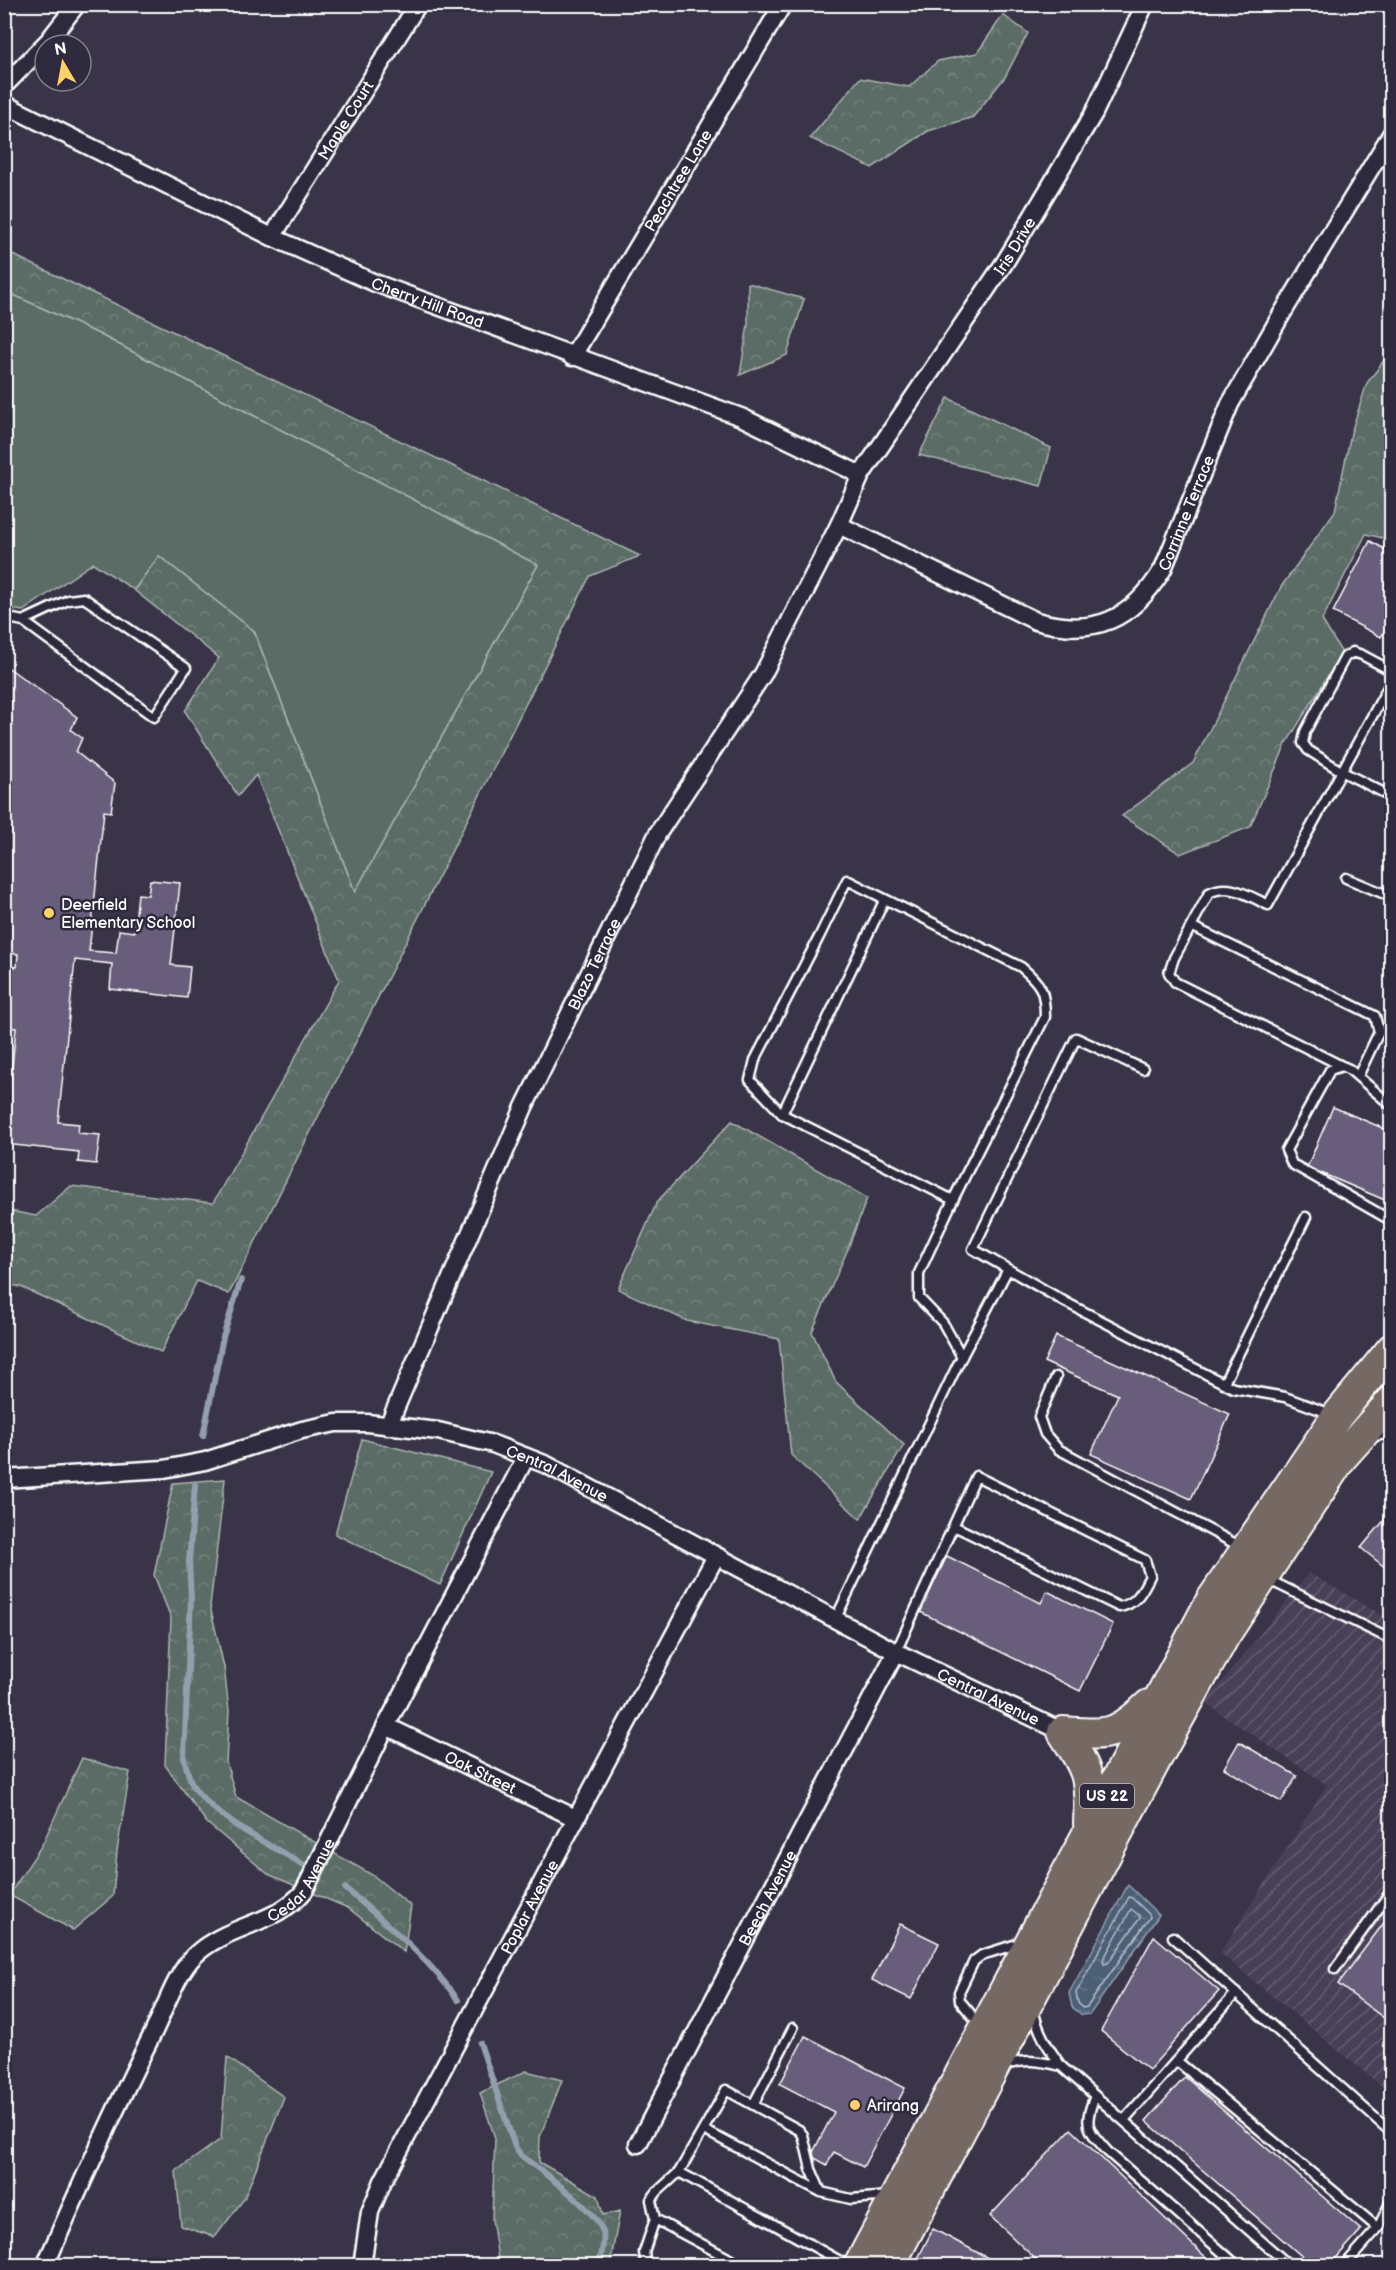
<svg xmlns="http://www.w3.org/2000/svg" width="1396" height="2270" font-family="'Balsamiq Sans',sans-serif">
	<defs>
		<pattern id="industrial-furrows" width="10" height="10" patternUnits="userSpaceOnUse" patternTransform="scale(1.5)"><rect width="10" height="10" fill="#484058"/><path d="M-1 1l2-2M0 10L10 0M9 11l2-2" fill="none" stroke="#635d71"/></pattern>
		<pattern id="forest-crowns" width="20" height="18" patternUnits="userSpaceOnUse" patternTransform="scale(1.5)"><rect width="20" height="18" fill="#5a6c65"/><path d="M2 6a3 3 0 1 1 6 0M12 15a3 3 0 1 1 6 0" fill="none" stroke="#73827c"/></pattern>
		<pattern id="water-ripples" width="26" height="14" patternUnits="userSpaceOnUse" patternTransform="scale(1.5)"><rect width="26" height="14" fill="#4b5f76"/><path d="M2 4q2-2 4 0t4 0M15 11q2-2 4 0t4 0" fill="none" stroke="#66778b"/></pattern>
	</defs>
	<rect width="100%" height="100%" fill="#3a3449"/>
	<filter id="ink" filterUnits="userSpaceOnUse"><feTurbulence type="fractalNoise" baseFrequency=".0167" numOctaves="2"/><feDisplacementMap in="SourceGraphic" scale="12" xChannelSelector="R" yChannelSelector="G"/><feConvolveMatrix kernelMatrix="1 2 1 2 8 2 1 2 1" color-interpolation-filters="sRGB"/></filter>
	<g filter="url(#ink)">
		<path fill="url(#industrial-furrows)" d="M1309 1573 1391 1620V2094L1220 1953 1327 1785 1205 1703Z"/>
		<path fill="#5a6c65" stroke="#acb6b2" stroke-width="1.5" d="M5 291 99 334 538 565 355 892 254 631 159 556 134 590 93 563 23 611 5 608Z"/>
		<path fill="url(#forest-crowns)" stroke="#acb6b2" stroke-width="1.5" d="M1003 15 1028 33 1005 77 973 117 928 131 872 168 810 138 860 78 909 87 938 61 977 53Z
			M5 251 640 556 590 576 229 1294 197 1281 161 1352 21 1287 5 1284V1210L36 1216 71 1186 213 1203 339 980 256 775 238 796 185 711 219 658 134 590 159 556 254 631 355 892 538 565 99 334 5 291Z
			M748 283 804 299 787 355 740 375 748 324Z
			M1391 351V540L1366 534 1322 620 1342 653 1286 744 1250 827 1180 854 1122 816 1193 763 1281 587 1335 511 1351 433 1367 383Z
			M948 398 1051 448 1041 486 919 455Z
			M732 1121 867 1198 847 1251 812 1332 836 1382 904 1445 860 1519 791 1455 779 1339 687 1321 618 1289 657 1202Z
			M362 1439 491 1472 440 1585 335 1534Z
			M225 1479 210 1606 224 1667 229 1711 226 1762 236 1797 374 1876 411 1906 404 1952 348 1908 268 1874 207 1823 165 1765 171 1618 154 1575 173 1483Z
			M82 1758 130 1772 117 1851 113 1896 73 1930 9 1895 42 1845Z
			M227 2057 284 2097 244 2199 215 2237 181 2226 176 2171 221 2139Z
			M526 2071 562 2080 540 2137 539 2162 598 2196 603 2215 620 2211 610 2265H499L492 2219 495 2138 480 2093Z"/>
		<path fill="url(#water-ripples)" stroke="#939fad" stroke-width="1.5" d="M1128 1885 1159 1915 1090 2014 1082 2015 1072 2007 1069 1993Z"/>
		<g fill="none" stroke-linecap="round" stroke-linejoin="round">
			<path stroke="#b7bfc8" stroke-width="1.5" d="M1129 1897 1132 1898 1149 1914 1150 1917 1087 2007 1083 2008 1078 2003 1076 1993Z
				M1131 1909 1139 1915 1140 1918 1108 1963 1104 1964 1103 1960Z"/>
			<path stroke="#939fad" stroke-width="6" d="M203 1436 223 1337 241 1280
				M195 1485 189 1562 191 1599 184 1758C187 1768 189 1781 195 1789 222 1823 267 1843 304 1865
				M345 1888C385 1923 427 1956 458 2000
				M480 2043 515 2147 521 2155C540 2171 598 2210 603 2233 605 2243 601 2255 599 2266"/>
		</g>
		<path fill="#675d7a" stroke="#fff" stroke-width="1.5" d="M1370 541 1392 553V617L1381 637 1333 612Z
			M6 666 77 717 71 730 82 738 76 752 115 783 111 812 104 811 89 951 116 953 119 930 134 932 138 894 148 895 150 880 180 883 171 965 190 967 187 998 110 989 112 964 75 960 58 1122 79 1124 78 1133 100 1135 96 1164 78 1162 79 1152 5 1144 4 1148V1115H7L16 1028 4 1027V966L17 967 18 954 4 953V669Z
			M1333 1107 1392 1132V1203L1307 1167Z
			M1056 1336 1230 1414 1191 1499 1091 1454 1118 1395 1044 1362Z
			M1392 1511V1573L1361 1548Z
			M947 1556 1041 1603 1047 1591 1113 1624 1080 1691 920 1612Z
			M1239 1742 1297 1776 1281 1802 1224 1768Z
			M1392 1912V2024L1338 1984Z
			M900 1924 939 1943 911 1999 872 1980Z
			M1154 1936 1219 1991 1149 2070 1101 2031Z
			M805 2036 905 2088 863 2167 834 2152 827 2165 811 2156 834 2112 780 2084Z
			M1185 2077 1361 2230 1329 2266H1313L1146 2121Z
			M1071 2129 1215 2266H1043L990 2216Z
			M933 2229 990 2259 986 2266H914Z"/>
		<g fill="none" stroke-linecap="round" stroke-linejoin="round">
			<g stroke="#fff" stroke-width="13">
				<path id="lane" d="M4 617 23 621 154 717 186 668 84 598 68 600 23 621
					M1392 671 1362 655 1353 652 1345 657 1305 732 1303 743 1308 750 1341 771 1392 797
					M1346 878 1392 897
					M1191 926 1375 1016 1379 1032 1358 1076
					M1342 1066 1175 982 1169 973 1174 958 1209 893C1229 882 1249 896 1268 905L1392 680
					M1143 1069 1076 1038 973 1249 1067 1303 1233 1388 1285 1397 1331 1414
					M1392 1106 1349 1069 1342 1066 1330 1070 1286 1150 1292 1164 1392 1221
					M782 1114 750 1080 755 1060 819 937 847 880 885 899
					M953 1200 782 1114 885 899 1021 967C1041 984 1045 990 1045 1017L953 1200 919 1273V1298L943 1323 962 1357
					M1056 1377 1039 1417 1045 1434 1058 1449 1243 1548
					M1224 1383 1306 1217
					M1374 1436 1392 1433
					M1269 1580 1392 1640
					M835 1620 957 1366 1008 1269
					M896 1652 976 1476 1145 1560 1150 1576C1142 1591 1137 1604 1119 1607L954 1526
					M1173 1937 1392 2133
					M1335 1969 1392 1890
					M1034 2011C1037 2032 1050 2050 1061 2066L1290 2266
					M980 2025 960 2001 959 1992 974 1961 982 1955 1020 1943
					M1177 2061 1378 2228
					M1003 2066C1025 2058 1040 2061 1061 2066
					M1095 2096C1083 2125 1087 2129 1108 2152L1238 2266
					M753 2105 793 2028
					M1124 2120 1236 1993
					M704 2130 821 2192 851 2199 890 2196
					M821 2192 811 2169 803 2135 799 2130 726 2090 679 2172 849 2266
					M655 2219 743 2266
					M646 2266 644 2252 655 2219 651 2200 657 2192 679 2172
					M1344 2266 1378 2228 1392 2199"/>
			</g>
			<g stroke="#fff" stroke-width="21">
				<g id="street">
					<path d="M4 86 49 40 77 4"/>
					<path id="s1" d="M4 104 272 237 375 283 741 417 861 475"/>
					<path id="s2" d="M272 237 418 4"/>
					<path id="s3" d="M572 357 783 4"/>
					<path id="s4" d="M839 525 1036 621C1095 637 1132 620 1163 569L1230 404 1280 317 1392 133"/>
					<path id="s5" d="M388 1426 524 1107 658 833 763 674 839 525 861 475 1005 262 1094 113 1145 4"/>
					<path id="s6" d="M4 1479 164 1469 205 1461 302 1430 336 1423H367L438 1431 493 1444 547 1465 896 1652 1063 1732"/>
					<path id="s7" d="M386 1726 575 1818"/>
					<path id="s8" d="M638 2144 896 1652"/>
					<path id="s9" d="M45 2266C80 2186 115 2108 154 2031 165 2008 177 1972 195 1955 226 1925 276 1925 304 1891L386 1726 526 1457"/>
					<path id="s10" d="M362 2266 370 2212 383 2181 716 1556"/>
				</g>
			</g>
			<g stroke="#fff" stroke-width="34">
				<path id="highway" d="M1063 1732C1109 1735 1115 1737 1149 1705
					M1063 1732C1089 1772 1091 1777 1089 1824
					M859 2266 1211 1601 1337 1416 1392 1349
					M889 2266 1155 1761 1224 1636 1341 1458 1392 1401"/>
			</g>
			<use href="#lane" stroke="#2f2a3d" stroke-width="8"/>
			<use href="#street" stroke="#2f2a3d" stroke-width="16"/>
			<use href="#highway" stroke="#766964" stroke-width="30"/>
		</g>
	</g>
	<g fill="#ffd166" stroke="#2f2a3d" stroke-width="2">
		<circle cx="49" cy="913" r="6"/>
		<circle cx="855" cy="2105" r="6"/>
	</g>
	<g text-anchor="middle" stroke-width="5" stroke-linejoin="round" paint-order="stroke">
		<rect fill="#2f2a3d" stroke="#c1bfc5" stroke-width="1.5" x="1080" y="1784" width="54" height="24" rx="4.5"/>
		<g font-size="15" font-weight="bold" fill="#fff">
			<text x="1107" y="1801">US 22</text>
		</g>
		<g font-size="16" fill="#fff" stroke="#2f2a3d">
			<text dy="6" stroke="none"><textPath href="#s2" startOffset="138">Maple Court</textPath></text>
			<text dy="6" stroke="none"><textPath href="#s3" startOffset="206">Peachtree Lane</textPath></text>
			<text dy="6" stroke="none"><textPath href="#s5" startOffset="1340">Iris Drive</textPath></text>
			<text dy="6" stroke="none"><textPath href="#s1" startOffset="468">Cherry Hill Road</textPath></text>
			<text dy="6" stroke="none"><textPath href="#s4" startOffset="430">Corrinne Terrace</textPath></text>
			<text dy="6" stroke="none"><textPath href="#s5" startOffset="506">Blazo Terrace</textPath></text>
			<text dy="6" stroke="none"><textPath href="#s6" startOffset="568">Central Avenue</textPath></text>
			<text dy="6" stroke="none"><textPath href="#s6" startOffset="1054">Central Avenue</textPath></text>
			<text dy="6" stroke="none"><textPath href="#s7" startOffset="105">Oak Street</textPath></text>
			<text dy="6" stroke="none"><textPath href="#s9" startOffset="480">Cedar Avenue</textPath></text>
			<text dy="6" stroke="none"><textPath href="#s8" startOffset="278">Beech Avenue</textPath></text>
			<text dy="6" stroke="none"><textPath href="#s10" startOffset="399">Poplar Avenue</textPath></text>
		</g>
		<g font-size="16" fill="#fff" stroke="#2f2a3d" text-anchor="start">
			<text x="61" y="910">Deerfield<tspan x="61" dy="18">Elementary School</tspan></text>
			<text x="867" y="2111">Arirang</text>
		</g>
	</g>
	<rect width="1396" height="2270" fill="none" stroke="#2f2a3d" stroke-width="24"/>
	<rect x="12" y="12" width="1372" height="2246" fill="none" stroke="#fff" stroke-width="2" filter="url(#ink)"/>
	<g transform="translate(63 63) rotate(350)"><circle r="28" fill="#2f2a3d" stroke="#827f8b" stroke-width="1.5"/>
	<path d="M0-4.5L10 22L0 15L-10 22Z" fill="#ffd166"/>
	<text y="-9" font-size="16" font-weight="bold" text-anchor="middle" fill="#ffffff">N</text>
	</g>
</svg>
